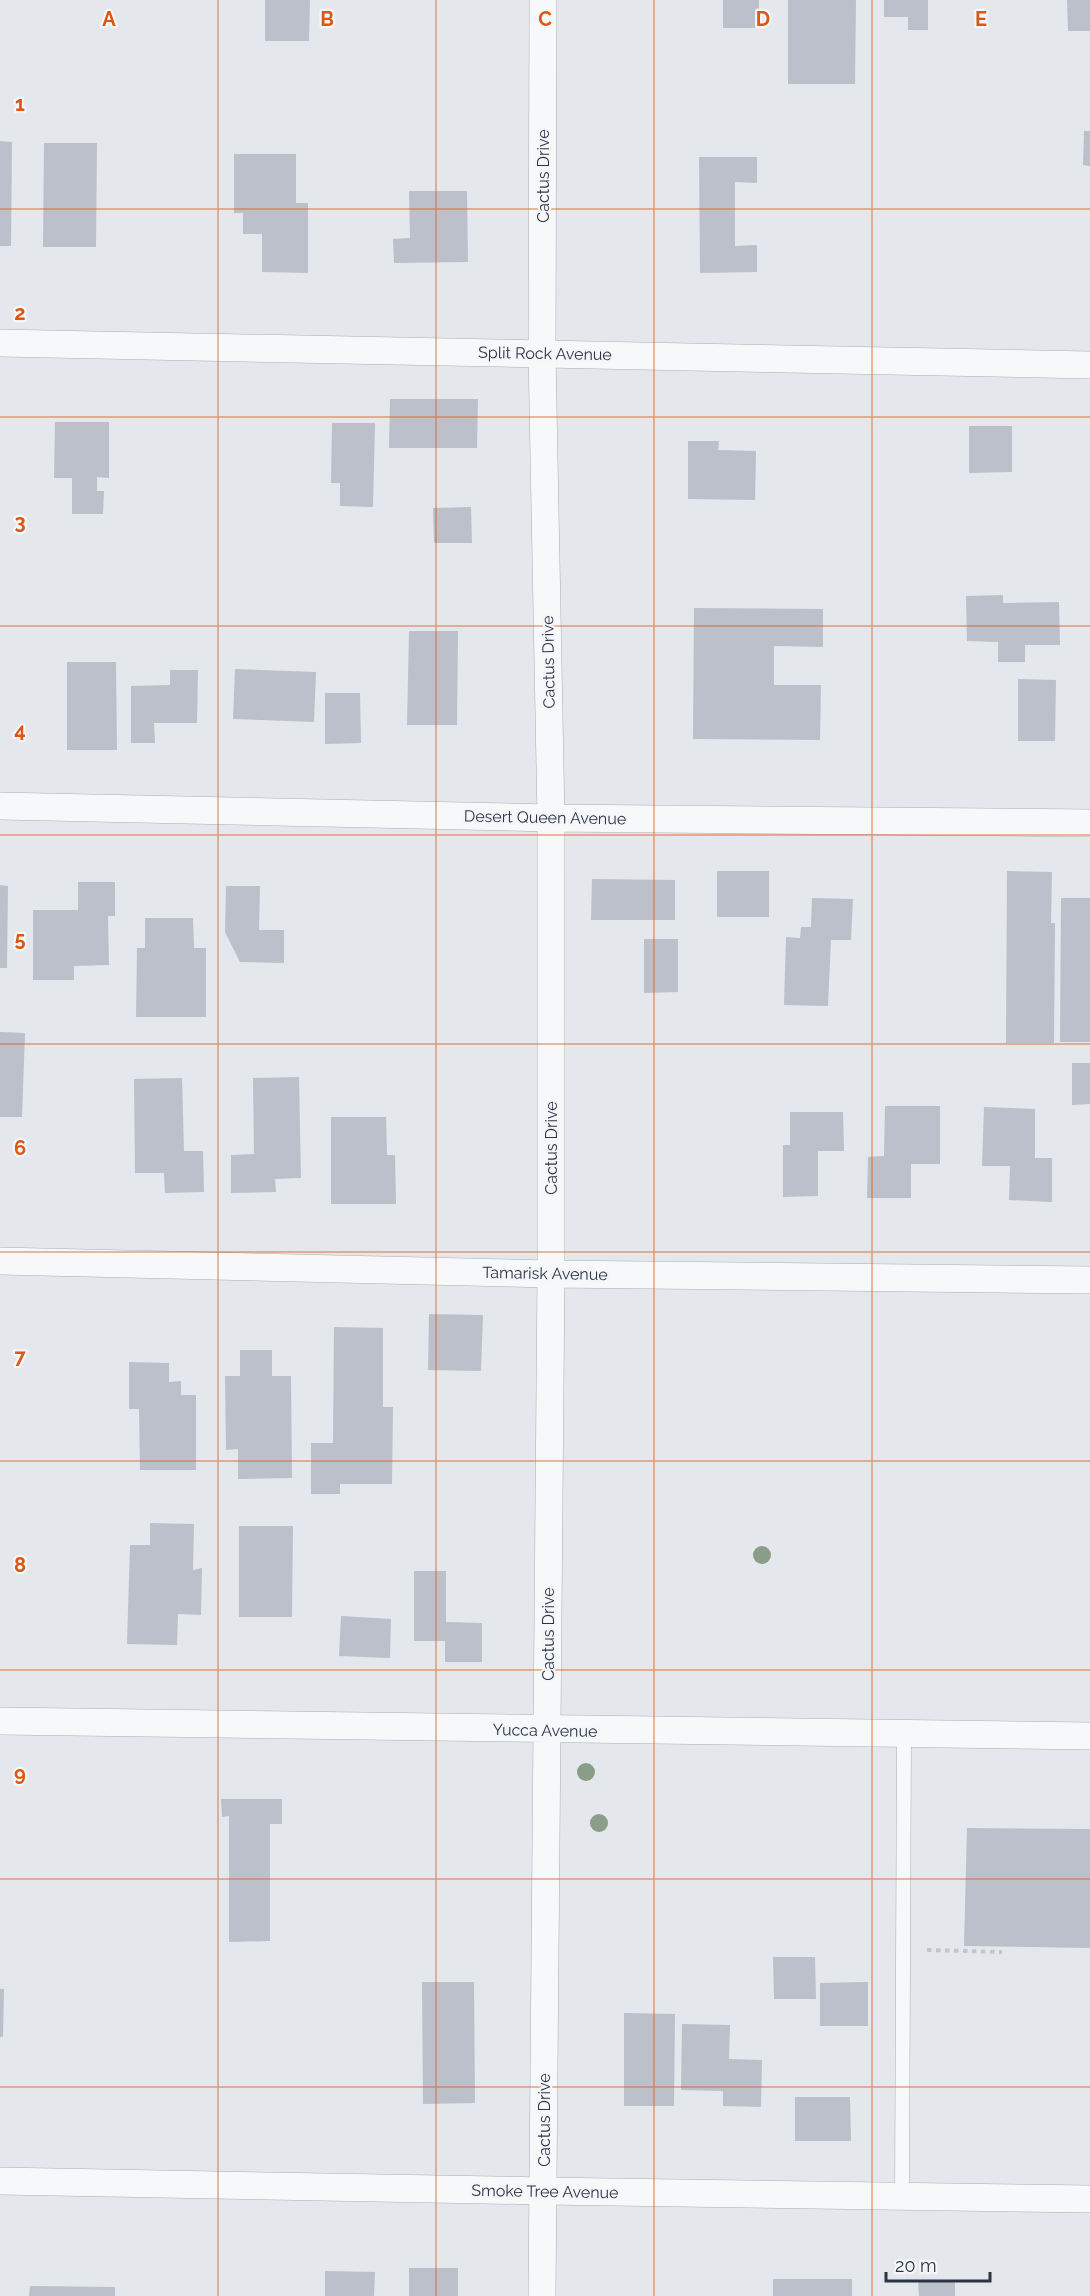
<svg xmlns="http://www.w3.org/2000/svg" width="1090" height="2296" font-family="Raleway,sans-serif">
	<rect width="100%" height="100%" fill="#e4e7ec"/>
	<path fill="#bbc0ca" d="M265 0H310L309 41H265Z
		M723 0H759V28H723Z
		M788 0H856L855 84H788Z
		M884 0H928V30H908V17H884Z
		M1067 0H1090V31H1068Z
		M1084 131H1090V166L1083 165Z
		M0 141 12 142 11 246H0Z
		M44 143H97L96 247H43Z
		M234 154H296V203H308V273L262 272V234H243V213H234Z
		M699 157H757V183L735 182V246L757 245V272L700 273Z
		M409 191H467L468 262 394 263 393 239 410 238Z
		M390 399H478L477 448H389Z
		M55 422H109V478L97 477V491H104L103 514H72V478H54Z
		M332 423H375L373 507 340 506V483H331Z
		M969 426H1012V472L969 473Z
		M688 441H719L718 450 756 451 755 500 688 499Z
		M471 507 472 543H434L433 508Z
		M1003 595V603L1059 602 1060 645H1025V662H998V642L967 641 966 596Z
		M694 608 823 609V647L774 646V685H821L820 740 693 739Z
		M409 631H458L457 725H407Z
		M67 662H116L117 750H67Z
		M235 669 316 672 314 722 233 719Z
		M170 670H198L197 723H154L155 743H131V686L170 685Z
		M1018 679 1056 680 1055 741H1018Z
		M325 693H360L361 743 325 744Z
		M717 871H769V917H717Z
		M1007 871 1052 872 1051 923H1055L1054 1043H1006Z
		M592 879 675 880V920H591Z
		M78 882H115V916H108L109 965 74 966V980H33V910H78Z
		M0 885 8 886 7 968H0Z
		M226 886H260L259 930H284V963L240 962 225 932Z
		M812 898 853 899 851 940H831L828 1006 784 1005 786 937 800 938 801 927H811Z
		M1061 898H1090V1042H1060Z
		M145 918H193L194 948H206V1017H136L137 948H145Z
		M644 939H678V992L644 993Z
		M0 1032 25 1033 22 1117H0Z
		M1072 1063H1090V1104L1072 1105Z
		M299 1077 301 1178 275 1179 276 1192 231 1193V1155L254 1154 253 1078Z
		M182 1078 184 1151H203L204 1192 165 1193 164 1173H135L134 1079Z
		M885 1106H940V1164H911V1198H867L868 1157 884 1156Z
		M984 1107 1035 1109V1158H1052V1202L1009 1200 1010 1166H982Z
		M790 1112H843L844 1151H818V1196L783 1197V1145H790Z
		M331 1117H386L387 1155H395L396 1204H331Z
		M429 1314 483 1315 481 1371 428 1370Z
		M334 1327 383 1328V1407H393L392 1484H340V1494H311V1443H333Z
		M240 1350H272V1376H291L292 1478 238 1479V1449L226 1450 225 1376H240Z
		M129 1362 169 1363V1382L181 1381V1395H196V1470H140L139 1409H129Z
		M150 1523 194 1524 193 1570 202 1568 201 1615 178 1614 177 1645 127 1644 130 1545H150Z
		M239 1526H293L292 1617H239Z
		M414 1571H446V1622L482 1623V1662H445V1641H414Z
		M341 1616 391 1619 390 1658 339 1656Z
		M221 1799H282V1824H270V1941L229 1942V1816L222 1817Z
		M967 1828 1090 1829V1948L964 1946Z
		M773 1957H815L816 1999H774Z
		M422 1982H474L475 2103 423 2104Z
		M868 1982V2026H820V1983Z
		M0 1989H4L3 2037H0Z
		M624 2013 675 2014 674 2106H624Z
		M682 2024 730 2025 729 2059 762 2060 761 2107 723 2106V2091L681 2090Z
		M795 2097H850L851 2141H795Z
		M409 2268H458V2296H409Z
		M325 2271 375 2272 374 2296H325Z
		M773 2279H852V2296H773Z
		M918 2282H955V2296H919Z
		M30 2286 115 2287V2296H29Z"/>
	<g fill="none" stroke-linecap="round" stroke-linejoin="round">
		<g stroke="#a9aeb7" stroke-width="15">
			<path id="lane" d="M902 2196 904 1734"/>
		</g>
		<g stroke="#a9aeb7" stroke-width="28">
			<path id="street" d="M0 343 1090 365
				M0 806 551 818 1090 823
				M0 1261 551 1274 1090 1280
				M0 1721 1090 1736
				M0 2181 544 2191 1090 2199
				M542 2296 551 1274V818L542 353 543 0"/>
		</g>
		<path stroke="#c2c5cb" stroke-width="4" stroke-dasharray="4.5 4.5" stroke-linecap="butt" d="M927 1950 1002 1952"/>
		<use href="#lane" stroke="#f7f8fa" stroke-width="14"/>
		<use href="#street" stroke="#f7f8fa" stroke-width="27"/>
	</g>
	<g fill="#899d89">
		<circle cx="762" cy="1555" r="9"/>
		<circle cx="586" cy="1772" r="9"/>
		<circle cx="599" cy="1823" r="9"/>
	</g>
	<path fill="none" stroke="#df570f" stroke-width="1.5" stroke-opacity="0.55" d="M218 0V2296M436 0V2296M654 0V2296M872 0V2296M0 209H1090M0 417H1090M0 626H1090M0 835H1090M0 1044H1090M0 1252H1090M0 1461H1090M0 1670H1090M0 1879H1090M0 2087H1090"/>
	<g text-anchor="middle" stroke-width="4.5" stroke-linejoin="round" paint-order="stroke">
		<g font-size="16" fill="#2b3445" stroke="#f4f6f9">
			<text transform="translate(543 176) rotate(-90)" y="6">Cactus Drive</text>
			<text transform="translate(545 353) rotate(1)" y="6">Split Rock Avenue</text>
			<text transform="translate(548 662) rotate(-91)" y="6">Cactus Drive</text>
			<text transform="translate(545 817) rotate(1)" y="6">Desert Queen Avenue</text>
			<text transform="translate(551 1148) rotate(-90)" y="6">Cactus Drive</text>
			<text transform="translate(545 1273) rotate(1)" y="6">Tamarisk Avenue</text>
			<text transform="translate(548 1634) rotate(-90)" y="6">Cactus Drive</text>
			<text transform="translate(545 1730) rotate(1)" y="6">Yucca Avenue</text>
			<text transform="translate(544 2120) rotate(-90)" y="6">Cactus Drive</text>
			<text transform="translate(545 2191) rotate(1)" y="6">Smoke Tree Avenue</text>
		</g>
	</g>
	<g font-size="20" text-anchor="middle" font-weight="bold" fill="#df570f" stroke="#f4f6f9" stroke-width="4.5" stroke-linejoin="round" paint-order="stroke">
		<text x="109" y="26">A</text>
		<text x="327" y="26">B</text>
		<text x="545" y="26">C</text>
		<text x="763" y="26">D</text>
		<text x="981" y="26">E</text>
		<text x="20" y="111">1</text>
		<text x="20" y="320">2</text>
		<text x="20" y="529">3</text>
		<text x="20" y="737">4</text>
		<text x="20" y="946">5</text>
		<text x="20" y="1155">6</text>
		<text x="20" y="1364">7</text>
		<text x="20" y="1572">8</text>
		<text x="20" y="1781">9</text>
	</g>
	<path d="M886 2272v9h104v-9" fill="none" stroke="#2b3445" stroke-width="3"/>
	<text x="895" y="2272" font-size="18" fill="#2b3445" stroke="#f4f6f9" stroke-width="4.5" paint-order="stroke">20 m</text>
</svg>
